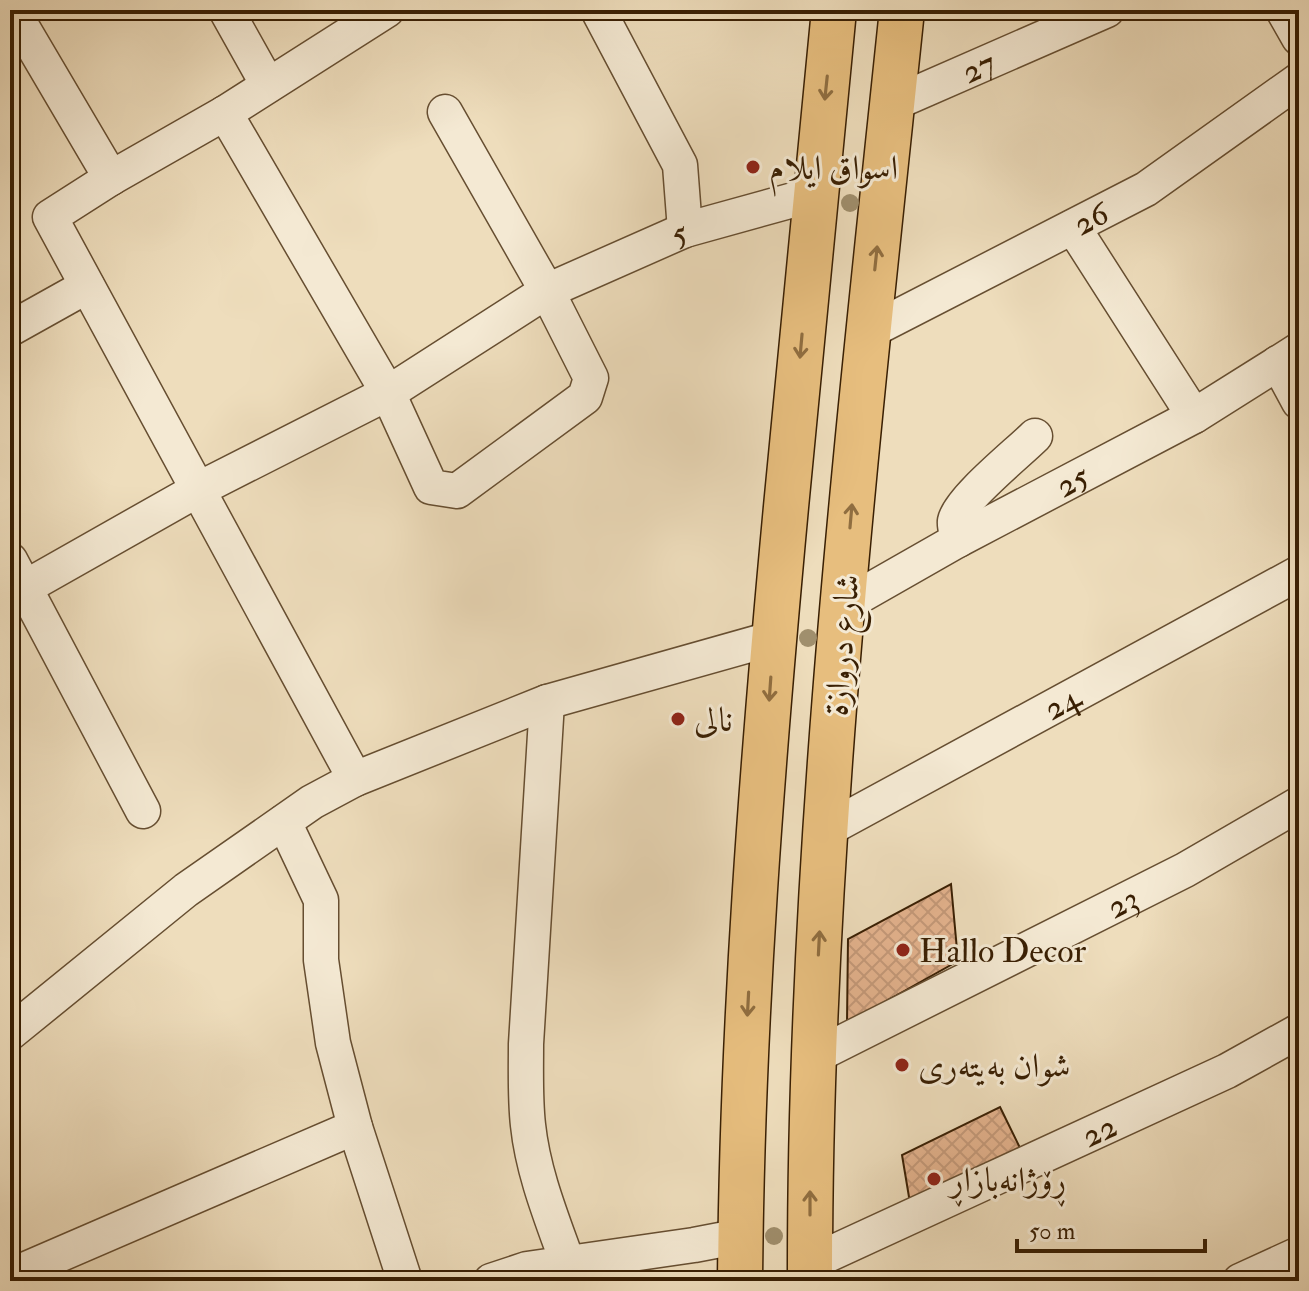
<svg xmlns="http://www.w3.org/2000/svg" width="1309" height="1291" font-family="'IM FELL Double Pica',Amiri,serif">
	<defs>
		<pattern id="building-cross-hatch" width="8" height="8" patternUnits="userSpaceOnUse" patternTransform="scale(2)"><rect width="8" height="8" fill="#e5b48f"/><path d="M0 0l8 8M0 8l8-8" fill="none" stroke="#c59a7a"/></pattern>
	</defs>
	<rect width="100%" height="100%" fill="#eeddbc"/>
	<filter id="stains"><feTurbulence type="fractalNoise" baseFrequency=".0025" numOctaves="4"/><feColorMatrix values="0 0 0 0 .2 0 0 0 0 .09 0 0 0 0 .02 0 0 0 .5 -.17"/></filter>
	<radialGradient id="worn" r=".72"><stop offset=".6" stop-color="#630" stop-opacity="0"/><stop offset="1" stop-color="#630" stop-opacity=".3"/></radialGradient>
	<path fill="url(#building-cross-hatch)" stroke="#391f03" stroke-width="2" d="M951 884 958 961 847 1023 848 939Z
		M1000 1107 1022 1152 910 1203 902 1155Z"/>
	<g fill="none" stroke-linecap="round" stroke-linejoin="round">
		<g stroke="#664e31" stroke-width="37">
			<g id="minor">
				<path d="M12 10 111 178"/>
				<path d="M226 10 268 85"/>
				<path d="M598 10 680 165 685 230"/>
				<path d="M1283 10 1299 38"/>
				<path id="s1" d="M892 104 1107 10"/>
				<path d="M225 113 388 393 431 487 457 491 585 397 591 378 547 291 445 112"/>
				<path d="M1073 227 1194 416"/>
				<path d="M10 329 87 286"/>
				<path id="s2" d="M868 332 1146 189 1299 80"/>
				<path d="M1278 363 1299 402"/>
				<path d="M958 540C957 534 954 526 955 521 959 500 1018 453 1035 436"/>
				<path d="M10 560 143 811"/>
				<path id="s3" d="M10 596 199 489 388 393 547 291 685 230 815 194"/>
				<path id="s4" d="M844 605 958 540 1194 416 1299 350"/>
				<path d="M547 702 526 1044C526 1071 525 1098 528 1125 533 1173 552 1219 568 1264"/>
				<path d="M355 779 50 217 111 178 225 113 387 10"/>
				<path d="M284 822 321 900V960L333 1043 355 1127 405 1281"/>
				<path id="s5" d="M826 830 1299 573"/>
				<path d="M10 1033 186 890 312 802 355 779 547 702 774 638"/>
				<path id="s6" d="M813 1057 1185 870 1299 804"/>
				<path id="s7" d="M810 1263 1227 1071 1299 1031"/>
				<path d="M10 1276 355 1127"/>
				<path d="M491 1281 527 1269 694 1245 741 1236"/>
				<path d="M1240 1281 1299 1254"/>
			</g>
		</g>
		<g stroke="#391f03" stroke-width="47">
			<path id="major" d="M740 1281C742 1022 762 765 786 507 801 342 817 176 834 10
				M810 1281C809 856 858 432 902 10"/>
		</g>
		<use href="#minor" stroke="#f4e9d3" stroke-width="34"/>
		<use href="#major" stroke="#e7be7e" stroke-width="44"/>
	</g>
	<g fill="#a08f6d">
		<circle cx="850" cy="203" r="9"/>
		<circle cx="808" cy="638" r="9"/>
		<circle cx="774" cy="1236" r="9"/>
	</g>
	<defs><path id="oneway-shaft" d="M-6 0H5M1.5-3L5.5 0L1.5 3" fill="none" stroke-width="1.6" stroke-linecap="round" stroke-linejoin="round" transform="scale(2)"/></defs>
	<g stroke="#906e40">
		<use href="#oneway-shaft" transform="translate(826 88) rotate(96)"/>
		<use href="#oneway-shaft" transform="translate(876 258) rotate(-84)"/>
		<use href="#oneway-shaft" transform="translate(801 346) rotate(95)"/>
		<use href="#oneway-shaft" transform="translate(851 516) rotate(-85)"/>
		<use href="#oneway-shaft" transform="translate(770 689) rotate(94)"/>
		<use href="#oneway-shaft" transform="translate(819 943) rotate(-87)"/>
		<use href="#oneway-shaft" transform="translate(748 1004) rotate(93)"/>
		<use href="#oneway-shaft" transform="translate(810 1203) rotate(-90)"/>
	</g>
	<g fill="#8f2418" stroke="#f4e9d3" stroke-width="3">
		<circle cx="753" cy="167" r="8"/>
		<circle cx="678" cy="719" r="8"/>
		<circle cx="903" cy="950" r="8"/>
		<circle cx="902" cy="1065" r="8"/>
		<circle cx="934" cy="1179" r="8"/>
	</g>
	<g text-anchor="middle" stroke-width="6" stroke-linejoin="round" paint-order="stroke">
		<g font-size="34" fill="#391f03" stroke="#f4e9d3">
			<text dy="12" stroke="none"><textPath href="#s1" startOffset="94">27</textPath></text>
			<text dy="12" stroke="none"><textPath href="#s2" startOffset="250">26</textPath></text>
			<text dy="12" stroke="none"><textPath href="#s3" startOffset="762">5</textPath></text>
			<text dy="12" stroke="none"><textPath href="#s4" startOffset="260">25</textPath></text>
			<text transform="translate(841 645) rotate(-85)" y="12">شارع دروازة</text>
			<text dy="12" stroke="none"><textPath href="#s5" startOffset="268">24</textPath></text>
			<text dy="12" stroke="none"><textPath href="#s6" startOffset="346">23</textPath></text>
			<text dy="12" stroke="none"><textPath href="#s7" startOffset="318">22</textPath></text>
		</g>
		<g font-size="34" fill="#391f03" stroke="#f4e9d3" text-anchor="start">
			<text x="769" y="179">اسواق ایلام</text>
			<text x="694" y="731">نالی</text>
			<text x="919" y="962">Hallo Decor</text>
			<text x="918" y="1077">شوان بەیتەری</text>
			<text x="950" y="1191">ڕۆژانەبازاڕ</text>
		</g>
	</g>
	<rect width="1309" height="1291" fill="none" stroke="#eeddbc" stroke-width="40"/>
	<rect x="12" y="12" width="1285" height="1267" fill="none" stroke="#391f03" stroke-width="4"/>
	<rect x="20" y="20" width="1269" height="1251" fill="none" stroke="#391f03" stroke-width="2"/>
	<path d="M1017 1239v12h188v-12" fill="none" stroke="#391f03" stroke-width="4"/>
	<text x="1029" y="1239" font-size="24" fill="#391f03" stroke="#f4e9d3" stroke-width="6" paint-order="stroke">50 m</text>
	<rect width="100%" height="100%" filter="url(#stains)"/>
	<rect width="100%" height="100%" fill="url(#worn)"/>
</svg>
